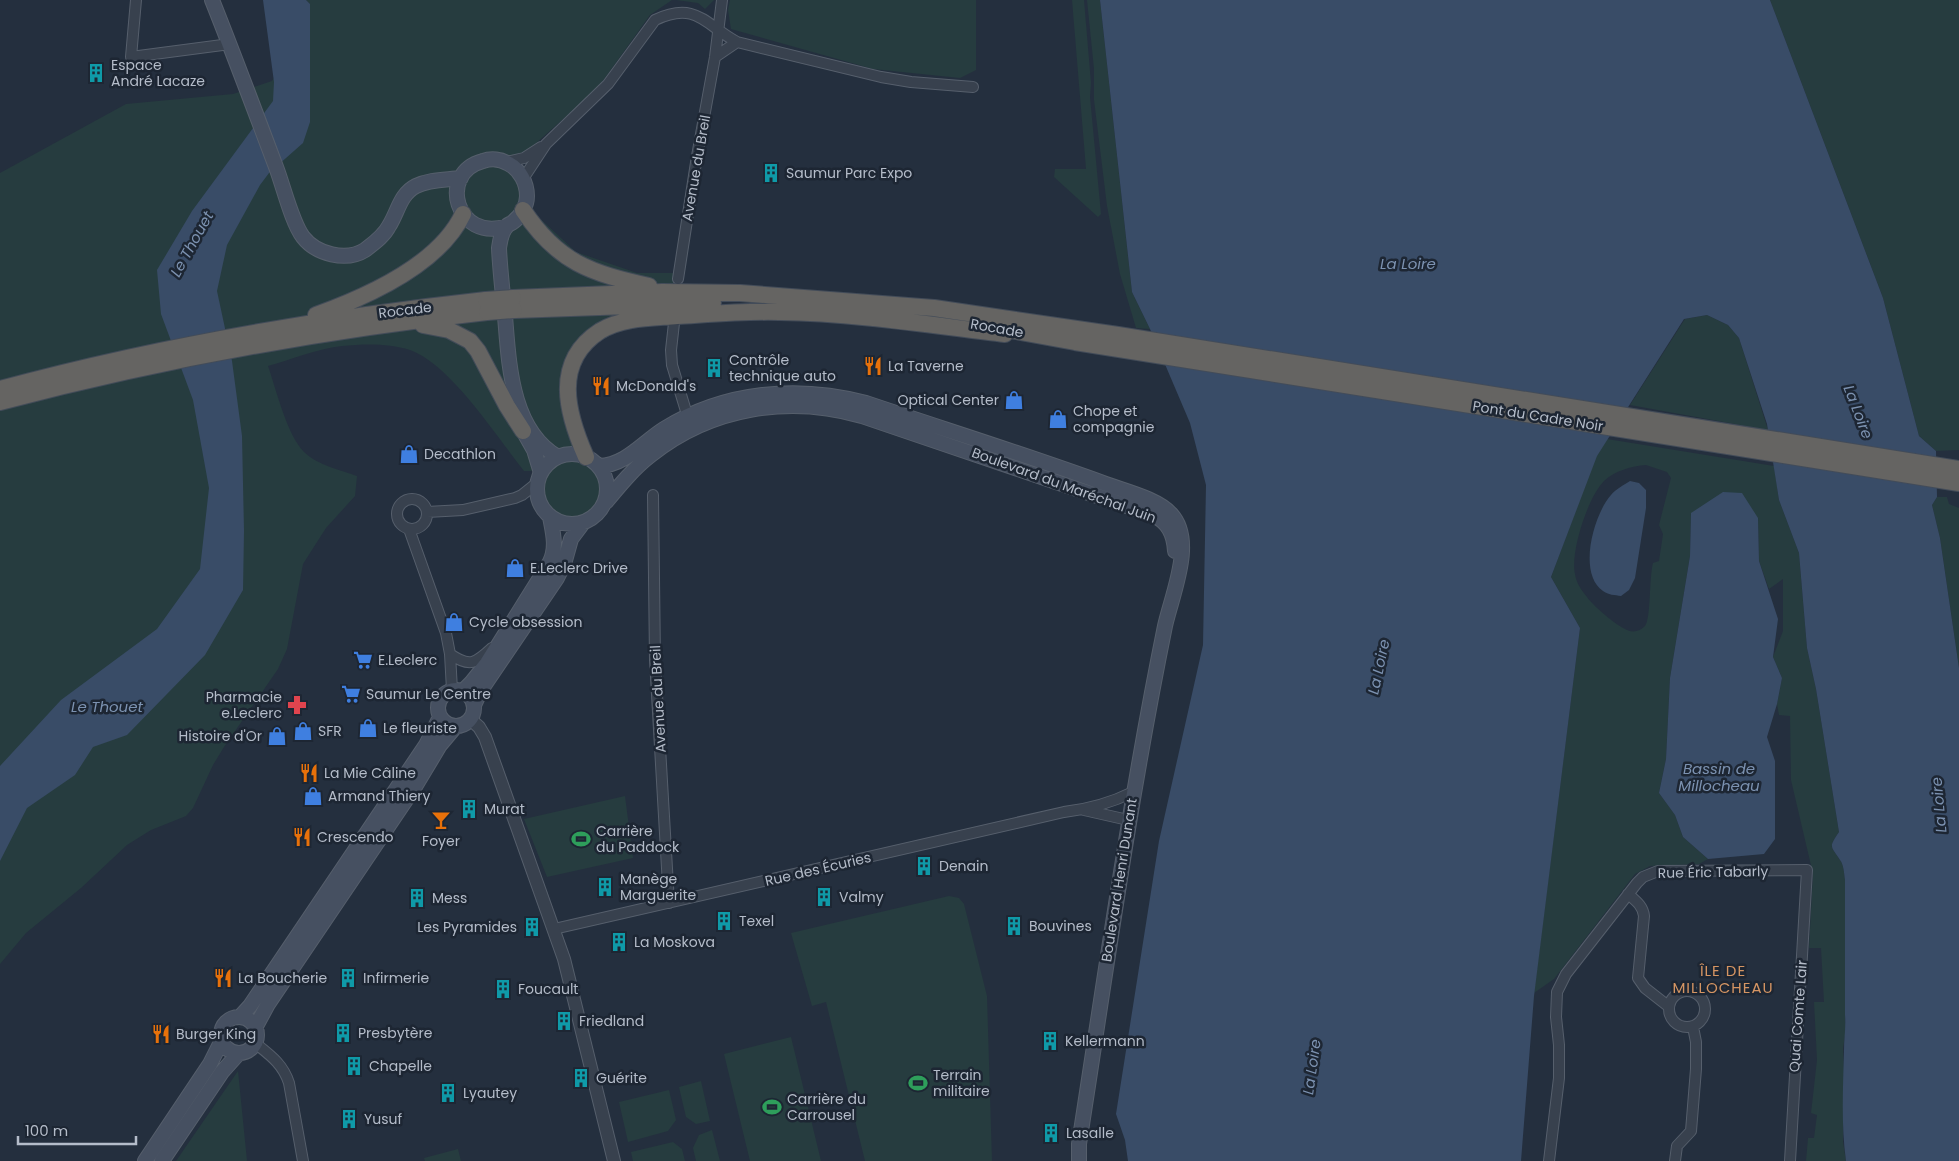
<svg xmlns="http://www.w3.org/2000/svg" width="1959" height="1161" font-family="Poppins,sans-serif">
	<rect width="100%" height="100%" fill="#242f3e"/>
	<path fill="#263c3f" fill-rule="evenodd" d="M306 0H672L650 15 597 89 517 160 529 172 532 188V211L576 252 637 273H673V324L637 325 615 332 591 347 578 368 574 382 578 411 575 448 531 471H524C497 437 450 364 410 350 388 343 364 344 342 346 319 348 290 360 268 366 276 389 287 435 304 452 317 465 341 470 357 476L355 496 326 528 303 564 287 649 278 669 224 747 213 765 193 808 186 816 151 830 127 845 81 888 26 933 0 964V173L126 104 233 94 272 81 309 22 310 4Z
		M676 0H714L705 9 698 3Z
		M730 0H976V70L960 78 873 69 731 29 728 10Z
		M1072 0H1084L1091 83 1090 97 1101 214 1098 217 1054 177 1055 169H1086Z
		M1087 0H1100L1132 292 1150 329 1136 328 1120 274 1107 206 1094 100V69Z
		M1770 0H1959V450L1936 451 1919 436 1883 298Z
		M1707 315 1728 325 1739 338 1768 430 1630 405 1685 319Z
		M1607 439 1774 466 1779 500 1799 553 1807 648 1816 689 1839 832C1828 848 1831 846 1840 860 1844 865 1844 874 1845 880V1015L1846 1030 1843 1048 1844 1071 1843 1142 1846 1161H1806L1808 1138H1814L1817 1115 1811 1113 1817 1060 1814 1002H1824L1821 948H1809L1813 874 1791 780 1790 716 1779 715 1777 704 1782 678 1773 657 1783 631V579L1769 589 1759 561 1758 518 1691 513 1690 556 1670 678 1666 759 1659 793 1675 815 1683 837 1708 859 1699 864 1650 866 1635 874 1554 979 1534 993 1580 628 1551 577 1596 456ZM1646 465 1667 472 1671 478 1659 525 1663 534 1659 561 1653 563C1649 578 1651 619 1645 626 1640 632 1631 633 1625 629 1616 625 1592 605 1587 597 1581 590 1576 582 1575 574 1570 552 1588 497 1604 481 1614 471 1632 466 1646 465Z
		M542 490a30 30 0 1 1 60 0a30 30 0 1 1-60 0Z
		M1937 497H1947L1949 504 1959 508V668L1940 538 1932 505Z
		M625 796 633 858 547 877 524 819Z
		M949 896 959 898 964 904 987 996 992 1161H865L826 1002 812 1006 791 933Z
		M791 1037 821 1161H750L724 1054Z
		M238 1071 247 1161H176Z
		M701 1081 710 1121 696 1124 686 1117 679 1087Z
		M669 1090 676 1120 668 1131 628 1142 619 1102Z
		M712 1130 720 1161H696L693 1148 699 1135Z
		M673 1142 682 1149 685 1161H633L631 1152Z
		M458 1149 461 1161H425L424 1158Z"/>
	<path fill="#394c67" d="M263 0H306L310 4V122L303 143 269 173 260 185 227 245 217 291 232 361 242 436 244 531 243 590 205 655 127 735 93 747 75 775 27 808 0 861V766L61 700 157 629 200 569 209 488 193 400 161 314 157 270 192 211 273 101 274 82Z
		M1100 0H1770L1883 298 1919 436 1936 451 1937 497 1932 505 1940 538 1959 668V1161H1846C1841 1125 1843 1087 1844 1051 1844 1038 1846 1028 1845 1015V880C1844 874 1844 865 1840 860 1831 846 1828 848 1839 832L1816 689 1807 648 1799 553 1779 500 1767 424 1739 338 1728 325 1707 315 1684 319 1597 456 1551 577 1580 628 1534 996 1521 1161H1128L1125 1140 1116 1114 1159 841 1203 645 1206 485 1190 423 1150 329 1132 292Z
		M1630 481 1639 483 1646 490V508L1635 578 1629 590 1621 596C1615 595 1608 595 1603 591 1577 573 1594 514 1611 495 1616 489 1624 485 1630 481Z
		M1723 492 1742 493 1758 518 1759 561 1778 619 1773 657 1782 678 1777 704 1767 737 1775 761V839L1764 854 1708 859 1683 837 1675 815 1659 793 1666 759 1670 678 1690 556 1691 513Z"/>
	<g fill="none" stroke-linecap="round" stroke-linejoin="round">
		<g stroke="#565f6c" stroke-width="12">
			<path id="minor" d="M136 0 131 57 230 44
				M715 57 737 42
				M506 162 524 158 541 147
				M523 179 546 144 608 84 655 20C697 0 706 26 737 42L881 77 911 82 973 87
				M678 279 697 156 715 57 722 0
				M674 323 671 350 672 365 689 421
				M653 495 655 660 669 903
				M397 514a15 15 0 1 1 30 0a15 15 0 1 1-30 0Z
				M427 512 463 510 515 498 522 495 537 483
				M409 529 446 633 450 654 452 690
				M450 654C470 668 476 663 492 648
				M1084 810 1128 820
				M1628 894C1636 901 1643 906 1644 916L1638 978 1645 988 1668 1006
				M554 929 1064 812C1089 809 1111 803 1133 792
				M1669 1009a18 18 0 1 1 36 0a18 18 0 1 1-36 0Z
				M255 1043C270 1055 283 1064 289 1083L303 1161
				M1549 1161 1559 1078V1045L1556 1017 1557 992 1566 974 1637 883 1643 877 1658 871 1807 870 1790 1161
				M1675 1161 1677 1146 1691 1131 1696 1069V1042L1693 1027"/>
		</g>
		<g stroke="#565f6c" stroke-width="14">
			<path id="tertiary" d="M470 719 479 727 485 737 564 959 614 1161"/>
		</g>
		<g stroke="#565f6c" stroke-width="16">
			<path id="secondary" d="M212 0C234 55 255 111 276 167 283 185 292 223 303 237 316 254 346 262 365 250 374 243 384 236 389 226 398 212 400 194 416 186 430 179 446 180 461 178
				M507 226C456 243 437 173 483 161 491 158 501 159 509 164 520 170 527 183 527 196 527 206 521 216 513 222 511 224 508 224 507 226 501 232 500 241 499 248 500 271 503 294 505 316 509 364 511 430 558 457
				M525 434 534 450 541 473
				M537 489a35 35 0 1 1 70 0a35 35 0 1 1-70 0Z
				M599 466C626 465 642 443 664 429 725 391 798 385 866 403 946 430 1027 455 1106 484 1125 491 1158 499 1171 514 1196 541 1172 594 1165 626 1130 798 1106 971 1079 1144V1161
				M606 502C620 485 634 468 651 455 711 407 789 395 862 416L1153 515C1168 522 1174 534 1175 551
				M438 708a18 18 0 1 1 36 0a18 18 0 1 1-36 0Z
				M463 691 471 683 487 663 550 562C557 547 553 533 550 517
				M474 705 481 690 557 578 564 564 571 539 583 523
				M240 1017 250 1006 426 745 440 717
				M221 1035a18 18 0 1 1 36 0a18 18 0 1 1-36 0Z
				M255 1028 268 1004 416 785 440 745 456 726
				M145 1161 210 1064 222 1040
				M162 1161 222 1072 239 1053"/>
		</g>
		<g stroke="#434c59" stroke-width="18">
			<path id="trunk" d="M523 210C558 263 591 273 649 286
				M513 298 662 292 740 293 934 308 1118 335 1959 469
				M514 310 713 303
				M316 315C366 297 439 265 463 214
				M423 325 449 330 470 341 478 351 507 406 523 431
				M994 327 1075 342 1959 483
				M0 389C159 346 322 318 486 300
				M0 402C160 360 323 330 487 312
				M586 457C567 414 552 362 600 331 623 317 652 318 677 316 711 314 745 311 779 312 854 313 930 325 1005 334"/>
		</g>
		<use href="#minor" stroke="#38414e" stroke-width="10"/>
		<use href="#tertiary" stroke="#38414e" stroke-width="12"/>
		<use href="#secondary" stroke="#465061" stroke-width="14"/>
		<use href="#trunk" stroke="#656462" stroke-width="16"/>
		<g stroke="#434c59" stroke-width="18" stroke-linecap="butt">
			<path id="trunk-bridge" d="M486 300 513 298
				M487 312 514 310"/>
		</g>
		<use href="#trunk-bridge" stroke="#656462" stroke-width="16"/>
	</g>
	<defs>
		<g id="building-bare" transform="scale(1.5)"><path d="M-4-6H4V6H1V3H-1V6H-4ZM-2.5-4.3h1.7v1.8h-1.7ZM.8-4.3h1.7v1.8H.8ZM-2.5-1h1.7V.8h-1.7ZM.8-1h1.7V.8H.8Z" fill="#0f9aa8" stroke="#1d2633" stroke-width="2.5" paint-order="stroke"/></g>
		<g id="restaurant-bare" transform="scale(1.5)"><path d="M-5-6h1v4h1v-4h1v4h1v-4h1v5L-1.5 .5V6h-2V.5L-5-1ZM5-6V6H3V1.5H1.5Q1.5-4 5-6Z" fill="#e8710a" stroke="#1d2633" stroke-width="2.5" paint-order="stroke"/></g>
		<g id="shop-bare" transform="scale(1.5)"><path d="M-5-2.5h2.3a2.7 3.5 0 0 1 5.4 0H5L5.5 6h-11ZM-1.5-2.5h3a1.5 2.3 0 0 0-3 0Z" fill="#3f7fe0" stroke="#1d2633" stroke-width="2.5" paint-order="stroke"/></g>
		<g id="supermarket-bare" transform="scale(1.5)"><path d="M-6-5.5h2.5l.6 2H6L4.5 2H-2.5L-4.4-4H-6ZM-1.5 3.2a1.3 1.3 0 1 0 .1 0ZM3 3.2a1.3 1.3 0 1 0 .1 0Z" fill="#3f7fe0" stroke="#1d2633" stroke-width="2.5" paint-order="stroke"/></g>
		<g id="pharmacy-bare" transform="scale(1.5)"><path d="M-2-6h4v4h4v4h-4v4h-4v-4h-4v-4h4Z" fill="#e0444e" stroke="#1d2633" stroke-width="2.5" paint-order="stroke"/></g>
		<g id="bar-bare" transform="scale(1.5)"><path d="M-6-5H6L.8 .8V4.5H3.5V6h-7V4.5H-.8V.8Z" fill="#e8710a" stroke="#1d2633" stroke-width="2.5" paint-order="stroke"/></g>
		<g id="stadium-bare" transform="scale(1.5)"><path d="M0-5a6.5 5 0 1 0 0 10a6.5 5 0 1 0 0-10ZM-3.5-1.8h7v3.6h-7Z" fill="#2e9e5b" stroke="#1d2633" stroke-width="2.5" paint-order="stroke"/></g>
	</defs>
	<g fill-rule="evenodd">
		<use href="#building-bare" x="96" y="73"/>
		<use href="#building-bare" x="771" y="173"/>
		<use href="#restaurant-bare" x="873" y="366"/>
		<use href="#building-bare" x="714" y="368"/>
		<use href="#restaurant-bare" x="601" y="386"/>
		<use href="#shop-bare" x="1014" y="400"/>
		<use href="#shop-bare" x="1058" y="419"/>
		<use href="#shop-bare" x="409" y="454"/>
		<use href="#shop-bare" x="515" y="568"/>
		<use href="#shop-bare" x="454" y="622"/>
		<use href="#supermarket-bare" x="363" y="660"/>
		<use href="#supermarket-bare" x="351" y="694"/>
		<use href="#pharmacy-bare" x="297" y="705"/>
		<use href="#shop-bare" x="368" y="728"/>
		<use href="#shop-bare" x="303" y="731"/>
		<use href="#shop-bare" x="277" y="736"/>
		<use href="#restaurant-bare" x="309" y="773"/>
		<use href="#shop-bare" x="313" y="796"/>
		<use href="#building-bare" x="469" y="809"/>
		<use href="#bar-bare" x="441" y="820"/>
		<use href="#restaurant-bare" x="302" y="837"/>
		<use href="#stadium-bare" x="581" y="839"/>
		<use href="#building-bare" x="924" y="866"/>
		<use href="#building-bare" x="605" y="887"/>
		<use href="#building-bare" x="824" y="897"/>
		<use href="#building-bare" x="417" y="898"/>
		<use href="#building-bare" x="724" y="921"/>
		<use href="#building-bare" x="1014" y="926"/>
		<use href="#building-bare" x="532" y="927"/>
		<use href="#building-bare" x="619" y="942"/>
		<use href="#restaurant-bare" x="223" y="978"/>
		<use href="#building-bare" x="348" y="978"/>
		<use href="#building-bare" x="503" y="989"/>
		<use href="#building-bare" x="564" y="1021"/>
		<use href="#building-bare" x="343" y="1033"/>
		<use href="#restaurant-bare" x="161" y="1034"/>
		<use href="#building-bare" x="1050" y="1041"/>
		<use href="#building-bare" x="354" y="1066"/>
		<use href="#building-bare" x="581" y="1078"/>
		<use href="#stadium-bare" x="918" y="1083"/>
		<use href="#building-bare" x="448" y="1093"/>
		<use href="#stadium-bare" x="772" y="1107"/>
		<use href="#building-bare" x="349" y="1119"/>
		<use href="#building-bare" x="1051" y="1133"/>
	</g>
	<g text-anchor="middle" stroke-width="5" stroke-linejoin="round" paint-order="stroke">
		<g font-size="14" fill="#b4bcc9" stroke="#1d2633" text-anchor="start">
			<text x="111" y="70">Espace<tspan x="111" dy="16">André Lacaze</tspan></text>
			<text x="786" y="178">Saumur Parc Expo</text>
			<text x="729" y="365">Contrôle<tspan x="729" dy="16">technique auto</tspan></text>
			<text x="888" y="371">La Taverne</text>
			<text x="616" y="391">McDonald's</text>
			<text x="999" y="405" text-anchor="end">Optical Center</text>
			<text x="1073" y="416">Chope et<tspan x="1073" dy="16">compagnie</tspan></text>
			<text x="424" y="459">Decathlon</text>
			<text x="530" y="573">E.Leclerc Drive</text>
			<text x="469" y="627">Cycle obsession</text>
			<text x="378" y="665">E.Leclerc</text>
			<text x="366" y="699">Saumur Le Centre</text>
			<text x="282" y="702" text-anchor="end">Pharmacie<tspan x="282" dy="16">e.Leclerc</tspan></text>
			<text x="383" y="733">Le fleuriste</text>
			<text x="318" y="736">SFR</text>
			<text x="262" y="741" text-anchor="end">Histoire d'Or</text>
			<text x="324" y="778">La Mie Câline</text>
			<text x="328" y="801">Armand Thiery</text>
			<text x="484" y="814">Murat</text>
			<text x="596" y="836">Carrière<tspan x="596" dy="16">du Paddock</tspan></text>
			<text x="317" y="842">Crescendo</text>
			<text x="441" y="846" text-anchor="middle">Foyer</text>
			<text x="939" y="871">Denain</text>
			<text x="620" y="884">Manège<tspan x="620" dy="16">Marguerite</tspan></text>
			<text x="839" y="902">Valmy</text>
			<text x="432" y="903">Mess</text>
			<text x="739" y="926">Texel</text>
			<text x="1029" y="931">Bouvines</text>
			<text x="517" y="932" text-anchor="end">Les Pyramides</text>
			<text x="634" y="947">La Moskova</text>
			<text x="238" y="983">La Boucherie</text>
			<text x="363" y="983">Infirmerie</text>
			<text x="518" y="994">Foucault</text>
			<text x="579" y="1026">Friedland</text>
			<text x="358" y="1038">Presbytère</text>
			<text x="176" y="1039">Burger King</text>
			<text x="1065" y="1046">Kellermann</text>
			<text x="369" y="1071">Chapelle</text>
			<text x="933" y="1080">Terrain<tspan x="933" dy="16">militaire</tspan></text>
			<text x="596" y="1083">Guérite</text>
			<text x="463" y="1098">Lyautey</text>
			<text x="787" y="1104">Carrière du<tspan x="787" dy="16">Carrousel</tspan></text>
			<text x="364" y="1124">Yusuf</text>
			<text x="1066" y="1138">Lasalle</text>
		</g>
		<g font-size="14" fill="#b4bcc9" stroke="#1d2633">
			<text transform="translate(696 168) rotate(-80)" y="5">Avenue du Breil</text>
			<text transform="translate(405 310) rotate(-7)" y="5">Rocade</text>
			<text transform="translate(997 328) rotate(10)" y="5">Rocade</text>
			<text transform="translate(1538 416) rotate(9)" y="5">Pont du Cadre Noir</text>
			<text transform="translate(1064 485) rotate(20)" y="5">Boulevard du Maréchal Juin</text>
			<text transform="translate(658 699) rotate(-93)" y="5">Avenue du Breil</text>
			<text transform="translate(818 869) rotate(-13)" y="5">Rue des Écuries</text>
			<text transform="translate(1713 872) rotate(-1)" y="5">Rue Éric Tabarly</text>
			<text transform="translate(1119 880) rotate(-81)" y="5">Boulevard Henri Dunant</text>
			<text transform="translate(1798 1016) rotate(-86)" y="5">Quai Comte Lair</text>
		</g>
		<g font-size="15" font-style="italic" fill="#7c92b1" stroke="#1d2633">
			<text transform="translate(192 244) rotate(-61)" y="5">Le Thouet</text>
			<text x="1408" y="269">La Loire</text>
			<text transform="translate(1858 412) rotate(69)" y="5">La Loire</text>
			<text transform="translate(1379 667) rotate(-78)" y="5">La Loire</text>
			<text x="107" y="712">Le Thouet</text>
			<text x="1719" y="774">Bassin de<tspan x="1719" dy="17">Millocheau</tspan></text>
			<text transform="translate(1939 805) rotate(-95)" y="5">La Loire</text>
			<text transform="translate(1312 1067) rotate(-82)" y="5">La Loire</text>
		</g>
		<g font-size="15" letter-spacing="1" fill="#d59563" stroke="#1d2633">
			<text x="1723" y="976">ÎLE DE<tspan x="1723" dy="17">MILLOCHEAU</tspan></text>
		</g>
	</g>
	<path d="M18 1136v8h118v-8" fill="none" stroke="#b4bcc9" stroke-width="2.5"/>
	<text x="25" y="1136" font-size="15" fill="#b4bcc9" stroke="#1d2633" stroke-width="4" paint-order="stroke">100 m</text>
</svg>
